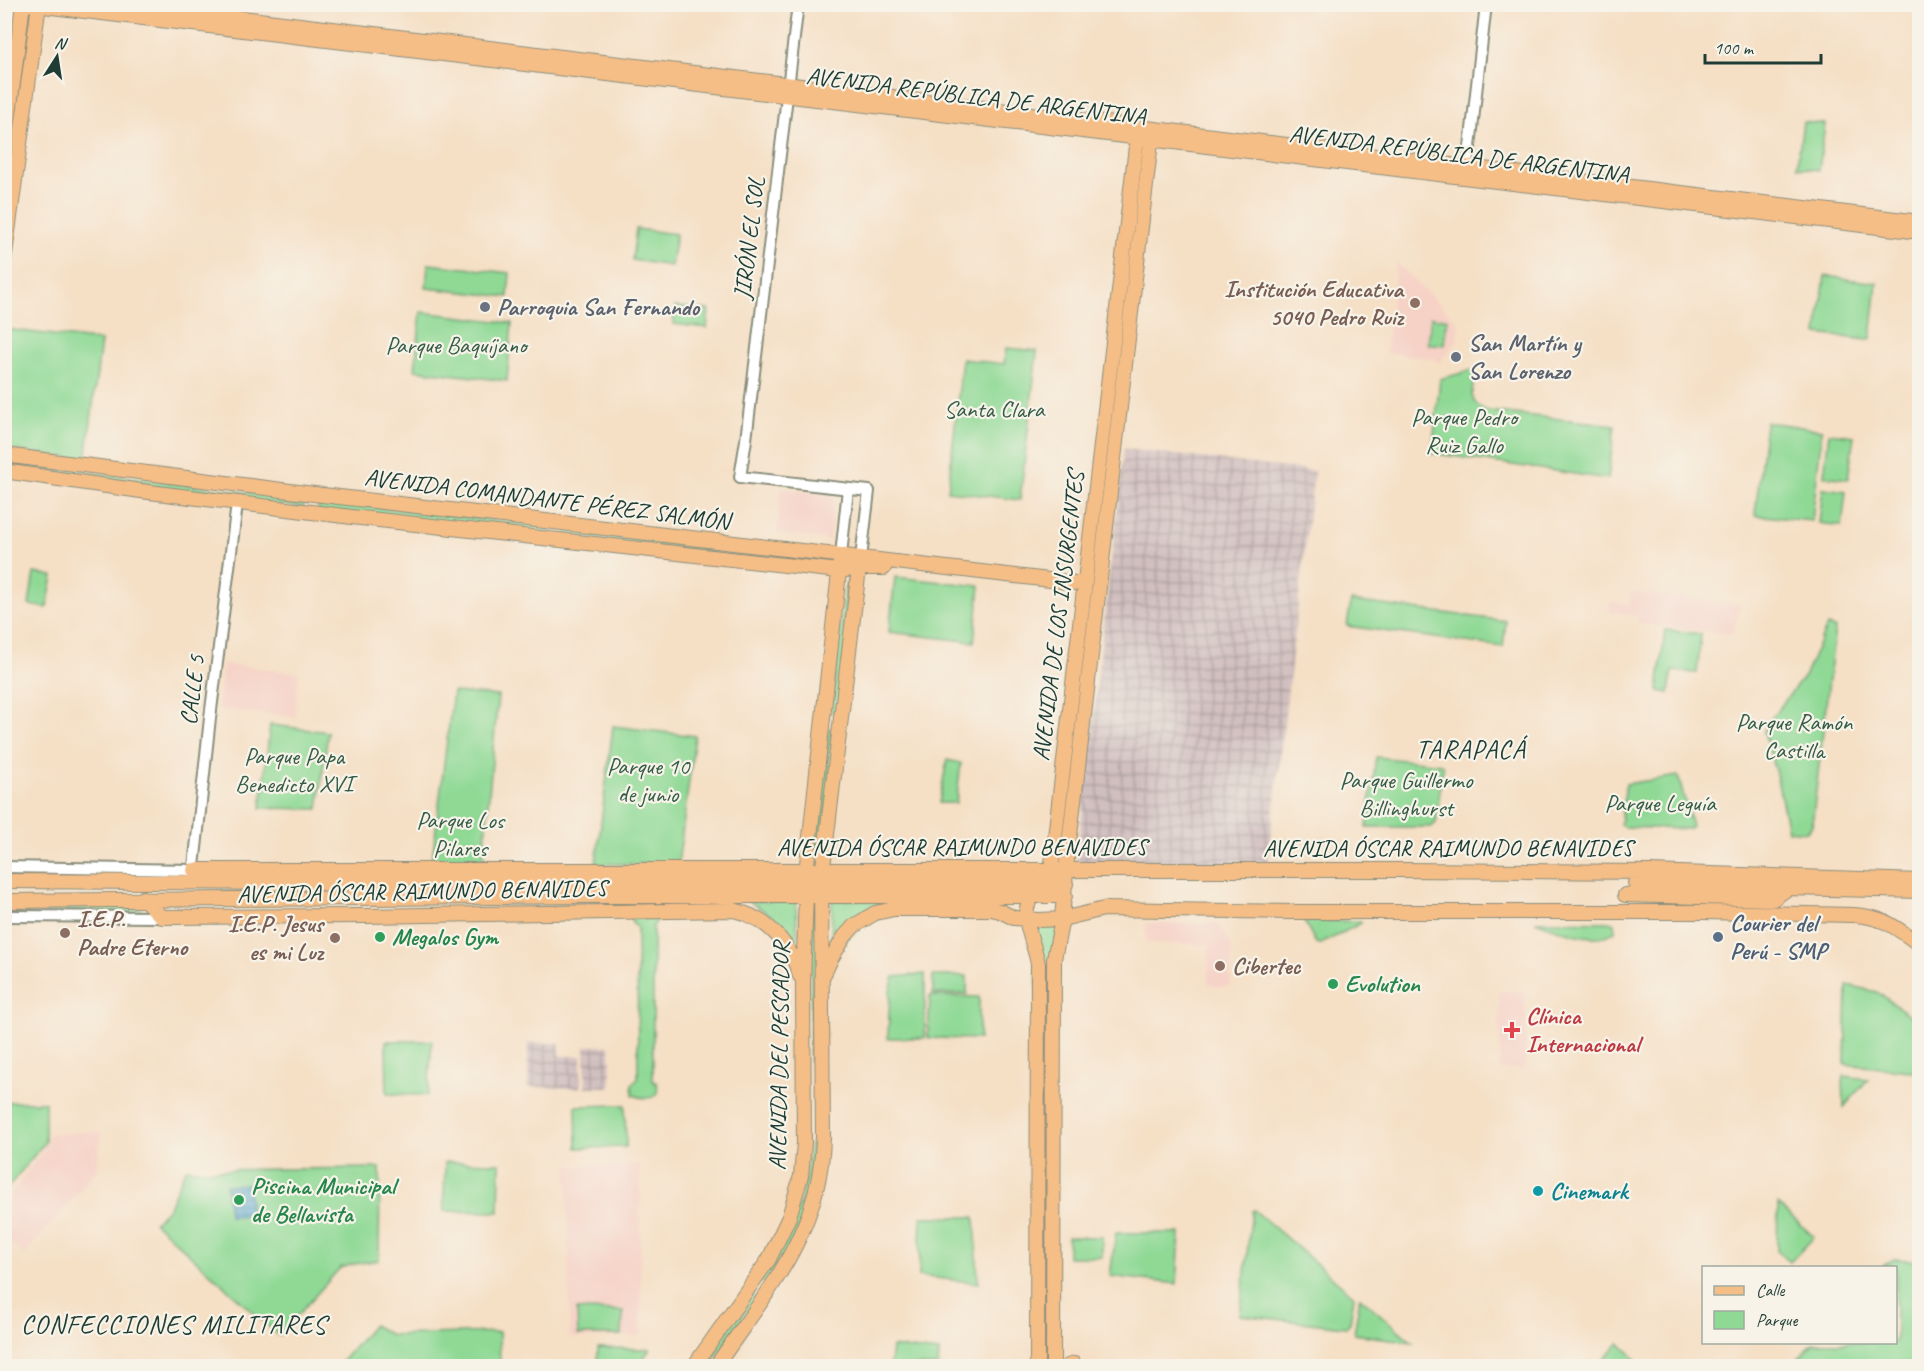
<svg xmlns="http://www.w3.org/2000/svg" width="1924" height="1371" font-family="Caveat,sans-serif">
	<defs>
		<pattern id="industrial-grid" width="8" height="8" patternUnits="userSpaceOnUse" patternTransform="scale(1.5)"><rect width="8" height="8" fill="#d1bfbf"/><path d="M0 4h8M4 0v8" fill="none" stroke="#a99c9c"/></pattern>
		<pattern id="water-rules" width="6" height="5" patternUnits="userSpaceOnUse" patternTransform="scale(1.5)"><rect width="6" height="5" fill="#58a9d2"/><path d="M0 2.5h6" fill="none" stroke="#488bab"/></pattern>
	</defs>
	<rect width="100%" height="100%" fill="#f7f3e8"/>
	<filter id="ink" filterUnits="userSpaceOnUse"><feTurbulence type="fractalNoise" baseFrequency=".0167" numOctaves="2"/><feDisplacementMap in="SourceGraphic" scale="12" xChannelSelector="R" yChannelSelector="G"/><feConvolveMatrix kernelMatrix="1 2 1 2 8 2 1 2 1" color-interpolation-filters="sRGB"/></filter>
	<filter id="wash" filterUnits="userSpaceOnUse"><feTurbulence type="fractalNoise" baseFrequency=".008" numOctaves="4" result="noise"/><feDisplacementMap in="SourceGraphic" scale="24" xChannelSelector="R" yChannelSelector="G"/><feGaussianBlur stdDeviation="1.35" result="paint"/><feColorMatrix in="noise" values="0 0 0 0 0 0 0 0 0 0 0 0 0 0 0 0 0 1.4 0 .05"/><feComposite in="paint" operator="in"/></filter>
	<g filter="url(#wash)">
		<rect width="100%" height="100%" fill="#f5dfc5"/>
		<path fill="#f6d1c6" d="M1396 262 1458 323 1457 341 1439 363 1434 358 1386 353Z
			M781 488 835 495 829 540 777 533Z
			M1631 592 1740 605 1733 634 1637 623 1638 616 1609 612 1610 601 1630 604Z
			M223 664 299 673 295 717 218 709Z
			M1146 923 1219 924 1232 948 1230 986 1214 987V985L1208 984 1209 944 1146 943Z
			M1525 991V1069H1500L1499 992Z
			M101 1132 97 1170 24 1255 5 1239V1203L47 1143 49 1134Z
			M640 1165 641 1336 570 1338 567 1166Z"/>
		<path fill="url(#industrial-grid)" d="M1124 449 1314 471 1267 866H1076Z
			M528 1043H560V1056H581V1088L528 1087Z
			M585 1046H610L611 1087H586Z"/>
		<path fill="#8fd995" stroke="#578b64" stroke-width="1.5" d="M28 12 36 13 5 236V178Z
			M1803 122 1825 124 1819 170 1797 167Z
			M636 229 676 234 671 266 632 260Z
			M428 264 510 273 508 297 426 288Z
			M1825 276 1877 283 1871 338 1868 340 1817 334Z
			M675 307 709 310 707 328 673 324Z
			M421 312 512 323 507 381 415 370Z
			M1121 314H1127L1062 866H1055Z
			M1431 317 1447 319 1444 345 1428 344Z
			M5 329 101 341 86 460 5 449Z
			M1006 348 1037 351 1020 500 948 491 962 359 1004 364Z
			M1476 369C1473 388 1465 403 1487 411L1615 425 1608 479 1432 453 1440 379Z
			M1766 422 1822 430 1812 521 1755 515Z
			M1829 433 1854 436 1848 479 1824 476Z
			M30 465 300 499 304 501 303 508 28 468Z
			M1823 488 1846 491 1842 526 1819 523Z
			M321 501 546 526 550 530 551 534 319 512 318 506Z
			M573 529 714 547 716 552 566 536 568 531Z
			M34 573 53 576 47 608 29 605Z
			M895 577 980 586 974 642 889 632Z
			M847 582 850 583 841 710 839 713H832L831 710 845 589Z
			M1351 601 1506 621 1503 647 1347 626Z
			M1827 626 1835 628 1812 825 1807 832 1788 830 1776 774 1764 732 1768 723 1805 675Z
			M1665 630 1701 634 1697 673 1672 671 1669 693 1658 691Z
			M453 692 498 696 483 860 432 861Z
			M270 725 328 732 318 809 261 808Z
			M613 726 695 736 678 864H596Z
			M829 728 832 729V731L829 753 830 784 820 862 812 860 828 732Z
			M1376 757 1441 764 1443 766 1436 823 1431 827H1367Z
			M947 760 961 763 956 803H939Z
			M1678 776 1692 826 1689 829 1623 827 1620 825 1626 784Z
			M883 899V906L831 954 832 900Z
			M747 900 796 902 798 950C783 921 773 916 747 900Z
			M133 904 145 913 5 912V905Z
			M819 907V1061H810L812 908Z
			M655 915 658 919 653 926V1081L657 1083 658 1094C651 1100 641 1098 633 1095L632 1084 638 1079 637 927 632 923 631 918Z
			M1304 921H1361V923L1321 944 1316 943Z
			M1535 921 1614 922 1615 931C1595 947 1556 928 1535 921Z
			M1034 926 1058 927 1050 1094 1047 1095 1044 1092 1046 1075 1041 1062Z
			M925 974V1038H888L890 991 894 977Z
			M933 976H967V994H933Z
			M1847 985 1877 992 1919 1022V1072L1845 1064Z
			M930 996 979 997V1039L928 1038Z
			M386 1041H432L428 1095 387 1094Z
			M1843 1076 1868 1079 1844 1107Z
			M5 1102H45V1142L5 1191Z
			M625 1105 626 1147 577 1148 576 1106Z
			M810 1144 818 1145 817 1165 800 1227 767 1285 760 1281C794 1230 804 1205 810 1144Z
			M445 1162 500 1163 499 1212 444 1211Z
			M186 1168 204 1170 380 1168 379 1260 354 1264 340 1268 279 1336 154 1222 168 1209Z
			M1778 1204 1814 1237 1790 1262 1777 1251Z
			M1254 1210 1354 1296 1350 1323 1346 1327 1336 1326 1240 1315 1252 1211Z
			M921 1217H975L978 1283 919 1276Z
			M1116 1233H1180L1177 1284 1110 1276Z
			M1068 1237H1102V1257H1068Z
			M1894 1259 1919 1261V1366H1791L1813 1343 1896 1342V1268L1882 1267Z
			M751 1294 754 1296 755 1299 710 1366H700Z
			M1360 1297 1412 1342 1354 1334Z
			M577 1310 623 1311 622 1335H578Z
			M373 1325 391 1335 499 1332 500 1366H338Z
			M1619 1343 1636 1359 1630 1366H1597Z
			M892 1347 939 1352 938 1366H890Z
			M598 1348 650 1349 638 1366H597Z"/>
		<path fill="url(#water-rules)" stroke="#3c7383" stroke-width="1.5" d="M248 1184 251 1215 229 1216 226 1185Z"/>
	</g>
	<g filter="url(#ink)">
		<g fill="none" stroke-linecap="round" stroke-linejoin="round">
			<g stroke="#8a8e7c" stroke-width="14">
				<path id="minor" d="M798 4 746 440 740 477 869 491 861 558
					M1467 174 1486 4
					M841 555 848 489
					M4 867 194 870
					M193 876 210 718 237 504
					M4 916 162 917"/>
			</g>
			<g stroke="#8a8e7c" stroke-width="16">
				<path id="major" d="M27 4 1920 232
					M127 4 1920 222
					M4 153 23 4
					M4 261 39 4
					M4 455 314 494 1084 584
					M4 471 141 491 352 517 839 571 859 568H884
					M194 870H1402L1649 872 1920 881
					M4 881 442 884H1066
					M1635 883 1781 885 1788 888 1920 891
					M1625 895 1773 899 1788 888
					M143 898 162 917 365 916 734 910C767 918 790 943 800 976
					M4 901 596 896H1065
					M823 976 832 957 845 936 854 926 875 913 894 909H991L1000 911 1014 918 1039 920 1062 919 1104 909 1291 912H1703L1854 915C1885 917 1895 927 1920 945
					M694 1366 769 1259 789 1217 801 1176 804 1143 803 984 807 864 840 563
					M716 1366C767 1291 821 1233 823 1137L821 884 860 560
					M1037 1366 1038 965C1036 945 1019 919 1030 900 1037 887 1048 878 1052 863L1138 129
					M1053 1366 1054 959 1062 919 1067 861 1152 133
					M1068 1366 1074 1364"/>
			</g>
			<use href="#minor" stroke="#fff" stroke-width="10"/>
			<use href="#major" stroke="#f6be87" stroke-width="14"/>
		</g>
	</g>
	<g fill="#8d6e63" stroke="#f7f3e8" stroke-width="2">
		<circle cx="1415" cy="303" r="6"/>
		<circle cx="65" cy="933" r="6"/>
		<circle cx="335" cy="938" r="6"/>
		<circle cx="1220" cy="966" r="6"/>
	</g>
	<g fill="#6b7280" stroke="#f7f3e8" stroke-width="2">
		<circle cx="485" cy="307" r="6"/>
		<circle cx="1456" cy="357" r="6"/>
	</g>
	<g fill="#2e9e5b" stroke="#f7f3e8" stroke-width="2">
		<circle cx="380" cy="937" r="6"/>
		<circle cx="1333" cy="984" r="6"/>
		<circle cx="239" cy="1200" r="6"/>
	</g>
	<circle fill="#5c6f8a" stroke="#f7f3e8" stroke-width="2" cx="1718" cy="937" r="6"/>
	<path fill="#e0444e" stroke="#f7f3e8" stroke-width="2" d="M1509 1021h6v6h6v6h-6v6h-6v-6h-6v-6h6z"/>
	<circle fill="#0f9aa8" stroke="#f7f3e8" stroke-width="2" cx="1538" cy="1191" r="6"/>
	<g text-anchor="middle" stroke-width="4.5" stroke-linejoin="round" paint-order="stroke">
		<g font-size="24" fill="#1f3d34" stroke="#f7f3e8">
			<text transform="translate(976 96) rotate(7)" y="8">AVENIDA REPÚBLICA DE ARGENTINA</text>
			<text transform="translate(1459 154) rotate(7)" y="8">AVENIDA REPÚBLICA DE ARGENTINA</text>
			<text transform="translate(749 238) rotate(-83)" y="8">JIRÓN EL SOL</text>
			<text transform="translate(547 499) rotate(7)" y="8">AVENIDA COMANDANTE PÉREZ SALMÓN</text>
			<text transform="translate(1058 616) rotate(-83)" y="8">AVENIDA DE LOS INSURGENTES</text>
			<text transform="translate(192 690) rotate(-83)" y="8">CALLE 5</text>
			<text x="962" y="855">AVENIDA ÓSCAR RAIMUNDO BENAVIDES</text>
			<text x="1448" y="856">AVENIDA ÓSCAR RAIMUNDO BENAVIDES</text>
			<text transform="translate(422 891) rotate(-1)" y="8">AVENIDA ÓSCAR RAIMUNDO BENAVIDES</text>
			<text transform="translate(779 1056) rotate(-89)" y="8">AVENIDA DEL PESCADOR</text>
		</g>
		<g font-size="24" font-weight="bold" fill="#785e54" stroke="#f7f3e8" text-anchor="end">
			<text x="1403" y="297">Institución Educativa<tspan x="1403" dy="28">5040 Pedro Ruiz</tspan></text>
			<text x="77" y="927" text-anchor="start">I.E.P.<tspan x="77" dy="28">Padre Eterno</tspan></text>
			<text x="323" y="932">I.E.P. Jesus<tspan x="323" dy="28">es mi Luz</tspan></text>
			<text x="1232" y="974" text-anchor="start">Cibertec</text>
		</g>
		<g font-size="24" font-weight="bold" fill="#5b616d" stroke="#f7f3e8" text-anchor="start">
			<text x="497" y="315">Parroquia San Fernando</text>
			<text x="1468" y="351">San Martín y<tspan x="1468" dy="28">San Lorenzo</tspan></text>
		</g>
		<g font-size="24" fill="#355c47" stroke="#f7f3e8">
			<text x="456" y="353">Parque Baquíjano</text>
			<text x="994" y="417">Santa Clara</text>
			<text x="1464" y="425">Parque Pedro<tspan x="1464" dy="28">Ruiz Gallo</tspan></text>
			<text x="1794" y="730">Parque Ramón<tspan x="1794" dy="28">Castilla</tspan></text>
			<text x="294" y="764">Parque Papa<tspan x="294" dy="28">Benedicto XVI</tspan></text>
			<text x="648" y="774">Parque 10<tspan x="648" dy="28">de junio</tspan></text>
			<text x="1406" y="788">Parque Guillermo<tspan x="1406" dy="28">Billinghurst</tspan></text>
			<text x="1660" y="811">Parque Leguía</text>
			<text x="460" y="828">Parque Los<tspan x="460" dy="28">Pilares</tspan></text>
		</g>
		<g font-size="24" font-weight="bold" fill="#4e5e75" stroke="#f7f3e8" text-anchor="start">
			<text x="1730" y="931">Courier del<tspan x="1730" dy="28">Perú - SMP</tspan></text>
		</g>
		<g font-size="24" font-weight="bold" fill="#27864d" stroke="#f7f3e8" text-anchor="start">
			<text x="392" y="945">Megalos Gym</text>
			<text x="1345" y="992">Evolution</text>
			<text x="251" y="1194">Piscina Municipal<tspan x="251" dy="28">de Bellavista</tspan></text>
		</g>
		<g font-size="24" font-weight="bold" fill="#be3a42" stroke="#f7f3e8" text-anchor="start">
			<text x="1526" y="1024">Clínica<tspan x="1526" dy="28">Internacional</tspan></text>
		</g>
		<g font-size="24" font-weight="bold" fill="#0d838f" stroke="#f7f3e8" text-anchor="start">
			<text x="1550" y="1199">Cinemark</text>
		</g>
		<g font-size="26" letter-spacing="1.5" fill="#1f3d34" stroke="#f7f3e8">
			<text x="1471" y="758">TARAPACÁ</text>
			<text x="174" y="1333">CONFECCIONES MILITARES</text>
		</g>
	</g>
	<rect width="1924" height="1371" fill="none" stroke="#f7f3e8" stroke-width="24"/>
	<rect x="1702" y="1266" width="195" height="78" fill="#f7f3e8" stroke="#a1aaa0" stroke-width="1.5"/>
	<rect x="1714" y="1286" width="30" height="9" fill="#f6be87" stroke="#a1aaa0" stroke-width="1.5"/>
	<text x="1756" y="1296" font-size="18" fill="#1f3d34">Calle</text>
	<rect x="1714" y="1311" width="30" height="18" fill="#8fd995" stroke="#a1aaa0" stroke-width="1.5"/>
	<text x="1756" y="1326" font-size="18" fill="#1f3d34">Parque</text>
	<g transform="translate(57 57) rotate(12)" stroke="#f7f3e8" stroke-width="4.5" paint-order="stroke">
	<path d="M0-4.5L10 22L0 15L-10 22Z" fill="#1f3d34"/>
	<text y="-9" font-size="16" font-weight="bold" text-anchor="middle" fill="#1f3d34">N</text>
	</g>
	<path d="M1705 54v9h116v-9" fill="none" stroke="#1f3d34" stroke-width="3"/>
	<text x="1714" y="54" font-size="18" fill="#1f3d34" stroke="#f7f3e8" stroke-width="4.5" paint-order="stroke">100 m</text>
</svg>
